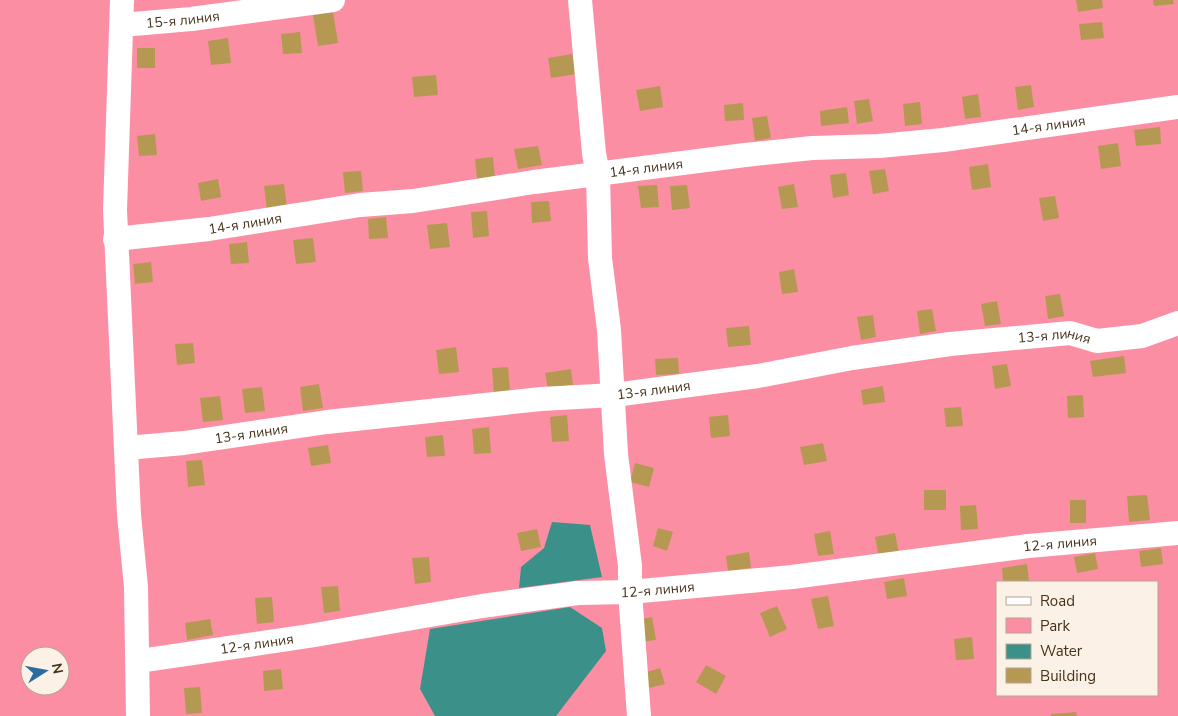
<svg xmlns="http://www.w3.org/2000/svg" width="1178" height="716" font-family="'Nunito Sans',sans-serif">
	<rect width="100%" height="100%" fill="#fdc78d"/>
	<path fill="#fc8ea3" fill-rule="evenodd" d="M0 0H1178V716H0ZM997 582H1157V695H997ZM30 656H60V686H30Z"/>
	<path fill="#3b918a" d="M552 522 590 525 602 577 519 588 521 567 544 548Z
		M570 607 602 628 606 651 556 716H435L420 689 430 629Z"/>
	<path fill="#b59952" d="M1076 0H1102L1103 8 1078 12Z
		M1153 0H1173L1174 4 1154 6Z
		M333 12 338 43 318 46 313 15Z
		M1102 22 1104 38 1081 40 1079 24Z
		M300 32 302 53 283 54 281 34Z
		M228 38 231 63 211 65 208 41Z
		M137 48H155V68H137Z
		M572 54 576 74 551 78 548 58Z
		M436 75 438 95 414 97 412 77Z
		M1031 85 1034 107 1018 110 1015 87Z
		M660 86 663 107 640 111 636 90Z
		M978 94 981 117 965 119 962 97Z
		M869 99 873 121 857 124 854 101Z
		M920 102 922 124 905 126 903 104Z
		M743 103 744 120 725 121 724 105Z
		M847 107 849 123 821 126 820 111Z
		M767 116 771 138 755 141 752 118Z
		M1160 127 1161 144 1136 146 1134 130Z
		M155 134 157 155 139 156 137 136Z
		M1118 143 1121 166 1101 169 1098 146Z
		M538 146 542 165 518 169 514 149Z
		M493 157 495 177 477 179 475 159Z
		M988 164 991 187 972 190 969 167Z
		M885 169 889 191 873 194 869 171Z
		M361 171 363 191 345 193 343 172Z
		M846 173 849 195 833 198 830 175Z
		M218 179 221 197 201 201 198 183Z
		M284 184 287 208 267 211 264 186Z
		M794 184 798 207 782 209 778 187Z
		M657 185 659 207 641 208 638 186Z
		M687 185 690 208 672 210 670 186Z
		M1055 196 1059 218 1043 221 1039 198Z
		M549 201 551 221 532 223 531 202Z
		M487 211 489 236 473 238 471 212Z
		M386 217 388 238 369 239 368 219Z
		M447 223 450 247 430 249 427 225Z
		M313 238 316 262 296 264 293 240Z
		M247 242 249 263 231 264 229 244Z
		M151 262 153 282 135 284 133 264Z
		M794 269 798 292 782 294 779 272Z
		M1060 294 1064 316 1048 319 1045 296Z
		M997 301 1001 324 985 326 981 304Z
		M932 309 936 331 920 334 917 311Z
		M873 315 876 337 861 340 857 317Z
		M749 326 751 345 728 347 726 328Z
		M193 343 195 363 177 365 175 344Z
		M456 347 459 372 439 374 436 350Z
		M1124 356 1126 373 1093 377 1090 361Z
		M678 358 679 374 656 375 655 359Z
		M1007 364 1011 386 995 389 992 366Z
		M508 367 510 392 494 394 492 368Z
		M571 369 573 385 548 389 545 373Z
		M319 384 323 408 303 411 300 387Z
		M883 386 885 402 863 405 861 390Z
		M262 387 265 411 245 413 242 389Z
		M1083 395 1084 417 1068 418 1067 396Z
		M220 396 223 420 203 422 200 398Z
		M961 407 963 426 946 427 944 408Z
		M567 415 569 441 552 442 550 417Z
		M728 415 730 436 711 438 709 417Z
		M489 427 491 453 474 454 472 429Z
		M443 435 445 456 427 457 425 437Z
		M823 443 827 461 804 465 800 447Z
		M328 445 331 463 311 466 308 448Z
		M202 460 205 485 188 487 186 461Z
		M635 463 654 468 649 487 630 482Z
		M924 490H946V510H924Z
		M1147 495 1150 520 1129 522 1127 496Z
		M1070 500H1086V523H1070Z
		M976 505 978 529 961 530 960 506Z
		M658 528 673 532 667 551 653 546Z
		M537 529 541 547 521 551 517 533Z
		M830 531 834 554 818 556 814 534Z
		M895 533 899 554 879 558 875 537Z
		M1161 548 1163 564 1141 567 1139 551Z
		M749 552 751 568 728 571 726 556Z
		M1095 553 1098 569 1077 573 1074 557Z
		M429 557 431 582 415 584 412 558Z
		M1027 564 1029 581 1003 582 1002 568Z
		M904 578 907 596 887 599 884 582Z
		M338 586 340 611 324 613 321 587Z
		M828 596 834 626 818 629 811 599Z
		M272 597 274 622 257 624 255 598Z
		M777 606 787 629 770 637 760 613Z
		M652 617 656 640 640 642 637 620Z
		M210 619 213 635 187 640 185 623Z
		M972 637 974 659 956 660 954 639Z
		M706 665 726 676 716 694 696 682Z
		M660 668 665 684 645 689 641 674Z
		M281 669 283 689 264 691 263 671Z
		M200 687 202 713 186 714 184 688Z
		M1076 712 1077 716H1051V714Z"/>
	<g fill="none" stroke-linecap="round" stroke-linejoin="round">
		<g stroke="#fff" stroke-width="24">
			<path d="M122 0 115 210 129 515 136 587 138 716"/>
			<path d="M580 0 594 153 598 175 600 258 609 330 616 454 630 566V592L639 716"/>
			<path id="s1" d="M122 25 191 19 333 0"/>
			<path id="s2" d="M115 239 209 229 360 205 413 201 534 182 745 155 812 148 879 146 943 140 1178 107"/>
			<path id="s3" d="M126 448 184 443 327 422 541 399 614 395 758 376 852 358 950 344 1070 333 1097 341 1142 336 1178 323"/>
			<path id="s4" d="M139 661 309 636 482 606 578 593 630 592 792 577 1028 546 1178 533"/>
		</g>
	</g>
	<g text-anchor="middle" stroke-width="4.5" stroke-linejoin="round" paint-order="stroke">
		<g font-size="14" fill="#47321a" stroke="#fcf1e6">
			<text dy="5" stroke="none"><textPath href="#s1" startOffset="61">15-я линия</textPath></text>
			<text dy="5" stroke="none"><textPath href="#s2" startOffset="941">14-я линия</textPath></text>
			<text dy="5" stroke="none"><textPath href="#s2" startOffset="536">14-я линия</textPath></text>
			<text dy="5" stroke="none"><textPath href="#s2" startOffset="131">14-я линия</textPath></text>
			<text dy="5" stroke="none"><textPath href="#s3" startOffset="936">13-я линия</textPath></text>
			<text dy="5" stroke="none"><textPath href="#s3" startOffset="531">13-я линия</textPath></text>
			<text dy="5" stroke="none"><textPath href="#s3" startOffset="126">13-я линия</textPath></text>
			<text dy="5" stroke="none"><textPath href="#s4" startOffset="929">12-я линия</textPath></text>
			<text dy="5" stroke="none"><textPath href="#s4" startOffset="524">12-я линия</textPath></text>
			<text dy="5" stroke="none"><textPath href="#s4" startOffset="119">12-я линия</textPath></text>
		</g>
	</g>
	<rect x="996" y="581" width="162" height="115" fill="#fcf1e6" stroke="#b4a594"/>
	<rect x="1006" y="597" width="25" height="8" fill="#ffffff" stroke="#b4a594"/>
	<text x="1040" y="606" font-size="15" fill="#47321a">Road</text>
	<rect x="1006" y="618" width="25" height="15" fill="#fc8ea3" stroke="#b4a594"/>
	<text x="1040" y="631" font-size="15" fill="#47321a">Park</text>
	<rect x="1006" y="644" width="25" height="15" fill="#3b918a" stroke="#b4a594"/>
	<text x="1040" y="656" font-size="15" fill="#47321a">Water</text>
	<rect x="1006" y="668" width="25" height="15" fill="#b59952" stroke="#b4a594"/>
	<text x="1040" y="681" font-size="15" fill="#47321a">Building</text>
	<g transform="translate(45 671) rotate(79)"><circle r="24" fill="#fcf1e6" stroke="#b4a594"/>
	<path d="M0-4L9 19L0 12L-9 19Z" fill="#2c6ba2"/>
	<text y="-8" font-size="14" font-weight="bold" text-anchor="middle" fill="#47321a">N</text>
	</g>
</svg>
